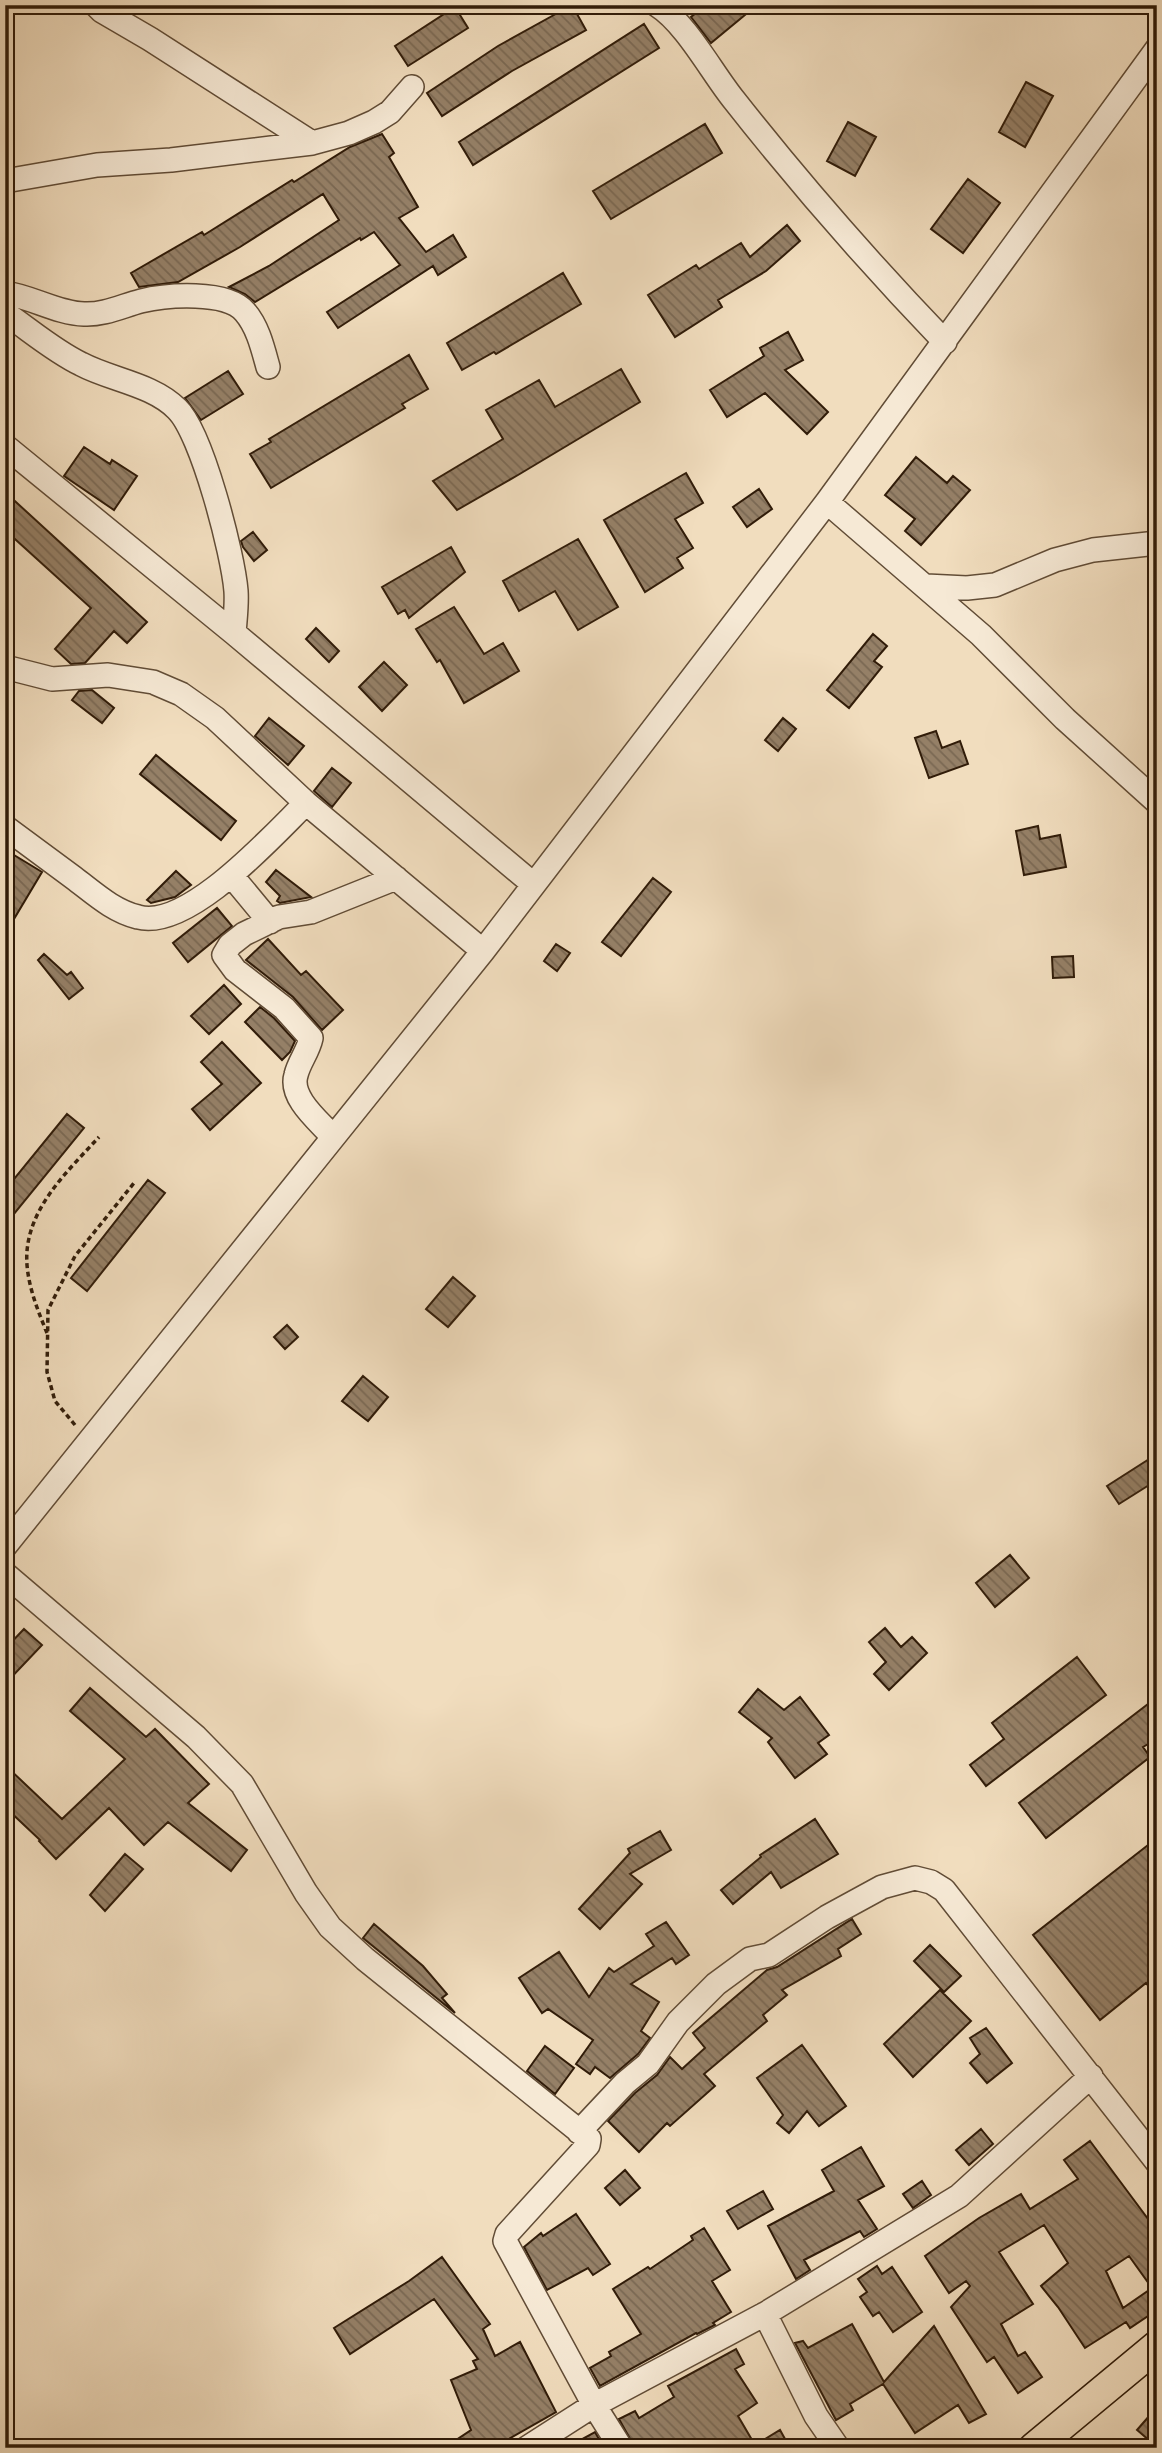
<svg xmlns="http://www.w3.org/2000/svg" width="1162" height="2453" font-family="'Libre Caslon Text',serif">
	<defs>
		<pattern id="building-back-hatch" width="6" height="6" patternUnits="userSpaceOnUse" patternTransform="scale(1.75)"><rect width="6" height="6" fill="#958067"/><path d="M-1 5l2 2M0 0l6 6M5-1l2 2" fill="none" stroke="#7a6853"/></pattern>
	</defs>
	<rect width="100%" height="100%" fill="#f1ddbe"/>
	<filter id="stains"><feTurbulence type="fractalNoise" baseFrequency=".00286" numOctaves="4"/><feColorMatrix values="0 0 0 0 .2 0 0 0 0 .09 0 0 0 0 .02 0 0 0 .5 -.17"/></filter>
	<radialGradient id="worn" r=".72"><stop offset=".6" stop-color="#630" stop-opacity="0"/><stop offset="1" stop-color="#630" stop-opacity=".3"/></radialGradient>
	<path fill="url(#building-back-hatch)" stroke="#311c09" stroke-width="2" fill-rule="evenodd" d="M572 5 586 30 512 71 442 116 427 93 498 46Z
		M706 5H757L711 43 691 17Z
		M455 7 468 28 408 66 395 46Z
		M644 24 659 48 473 165 459 142Z
		M1026 82 1053 96 1025 147 999 132Z
		M848 122 876 137 855 176 827 161Z
		M705 124 722 153 611 219 593 191Z
		M382 134 394 153 389 157 418 207 399 218 426 252 453 235 466 257 438 275 433 266 338 328 327 312 400 265 374 232 361 240 360 238 255 302 245 294 229 287 269 266 339 220 323 194 240 247 178 282 139 287 131 273 202 232 204 235 292 180 294 182 350 147Z
		M968 179 1000 203 963 253 931 229Z
		M787 225 800 241 766 271 718 300 722 307 675 337 648 295 696 265 699 269 741 243 750 257Z
		M563 273 581 304 496 354 494 352 462 370 447 343Z
		M788 332 803 360 785 370 828 412 807 434 765 393 727 417 710 390 764 356 760 348Z
		M409 355 428 389 402 404 405 408 271 488 250 454 271 442 269 439Z
		M621 369 640 402 518 475 457 510 433 481 503 439 486 410 539 380 555 407Z
		M228 371 243 394 201 420 185 398Z
		M84 447 110 464 112 460 137 476 114 510 64 476Z
		M916 457 947 483 953 476 970 490 921 545 905 531 915 519 885 495Z
		M686 473 703 503 675 519 693 548 677 558 683 568 645 592 604 520Z
		M759 489 772 509 747 527 733 507Z
		M5 492 147 622 127 643 114 631 85 663 71 664 55 649 91 608 5 530Z
		M253 532 267 550 254 561 243 547 241 541Z
		M578 539 618 607 578 630 555 591 519 611 503 581Z
		M451 547 465 572 409 618 405 610 398 614 382 587Z
		M454 607 484 654 503 643 519 671 464 703 440 660 437 662 416 629Z
		M316 628 339 651 329 662 306 639Z
		M873 634 887 646 874 661 882 667 849 708 827 690Z
		M384 662 407 685 382 711 359 687Z
		M92 690 114 708 102 723 72 700 79 691Z
		M269 718 304 746 288 765 255 736Z
		M783 718 796 729 778 751 765 740Z
		M936 731 942 748 960 741 968 764 929 778 915 738Z
		M156 755 236 821 221 840 140 774Z
		M332 768 351 783 332 807 314 791Z
		M1038 826 1040 839 1060 835 1066 867 1024 875 1016 831Z
		M14 855 42 872 5 934V869Z
		M276 870 311 897 280 903 277 901 280 896 266 882Z
		M176 871 191 885 175 897 151 903 147 900Z
		M653 878 671 892 621 956 602 942Z
		M217 908 232 926 188 962 173 943Z
		M268 939 301 975 306 971 343 1010 322 1030 293 997 246 960Z
		M556 944 570 953 557 971 544 961Z
		M44 954 67 975 71 972 83 988 69 999 38 960Z
		M1073 956 1074 977 1053 978 1052 957Z
		M224 985 241 1004 209 1034 191 1016Z
		M260 1007 274 1018 295 1041 290 1052 282 1060 245 1022Z
		M222 1042 261 1083 210 1130 192 1109 222 1084 201 1062Z
		M67 1114 84 1128 5 1225V1190Z
		M148 1180 165 1193 87 1291 71 1278Z
		M453 1277 475 1296 448 1327 426 1309Z
		M287 1325 298 1337 285 1349 274 1337Z
		M363 1376 388 1397 368 1421 342 1401Z
		M1157 1454V1480L1119 1504 1107 1486Z
		M1010 1555 1029 1578 995 1607 976 1583Z
		M885 1628 901 1647 912 1637 927 1653 889 1690 874 1674 886 1662 869 1642Z
		M24 1629 42 1645 5 1684V1649Z
		M1077 1657 1106 1695 986 1786 970 1765 1004 1739 992 1723Z
		M90 1688 146 1737 155 1729 209 1784 188 1803 247 1850 231 1871 168 1822 144 1845 109 1808 56 1859 39 1841 40 1840 5 1807V1765L62 1819 125 1759 70 1711Z
		M758 1689 784 1710 800 1697 829 1735 818 1743 827 1754 795 1778 768 1742 772 1738 739 1712Z
		M1148 1704 1157 1720V1739L1143 1747 1150 1757 1046 1838 1019 1803Z
		M815 1819 838 1854 781 1888 771 1872 733 1904 721 1890 761 1857 760 1855Z
		M660 1831 671 1850 630 1874 642 1884 600 1929 579 1909 630 1853 628 1849Z
		M1157 1838V1997L1146 1983 1100 2020 1033 1935Z
		M125 1854 143 1869 105 1911 90 1895Z
		M852 1919 861 1934 838 1949 841 1956 782 1990 787 1995 763 2015 767 2021 704 2074 715 2086 670 2126 667 2123 639 2152 608 2121 635 2093 657 2075 670 2057 682 2069 705 2048 693 2033 767 1970 777 1967Z
		M666 1922 689 1955 676 1964 672 1958 631 1984 659 2002 641 2031 650 2038 638 2054 610 2078 595 2067 590 2074 576 2064 593 2040 548 2009 542 2013 519 1978 559 1952 589 1997 609 1968 614 1972 654 1946 646 1934Z
		M374 1924 423 1966 447 1994 442 1998 455 2013 363 1938Z
		M930 1945 961 1976 944 1992 914 1961Z
		M940 1990 971 2021 913 2077 884 2044Z
		M986 2028 1012 2063 987 2083 970 2063 980 2054 970 2038Z
		M802 2045 846 2106 819 2126 807 2111 789 2133 777 2123 783 2115 757 2078Z
		M545 2046 574 2068 555 2094 527 2071Z
		M981 2129 993 2144 969 2165 956 2150Z
		M1090 2141 1157 2231V2310L1130 2328 1126 2322 1085 2348 1058 2307 1041 2286 1068 2263 1044 2225 999 2252 1033 2304 1001 2324 1018 2356 1025 2352 1042 2377 1018 2393 994 2357 987 2362 951 2307 970 2286 966 2281 949 2293 925 2256 979 2218 1021 2194 1030 2209 1078 2179 1064 2160ZM1129 2256 1152 2288 1123 2308 1106 2271Z
		M861 2147 884 2186 858 2200 877 2229 864 2237 860 2231 804 2260 810 2270 796 2279 768 2226 834 2191 822 2170Z
		M625 2170 640 2188 620 2205 605 2188Z
		M922 2181 931 2195 913 2208 903 2194Z
		M763 2191 773 2209 738 2229 727 2211Z
		M576 2214 610 2264 593 2275 588 2268 547 2290 524 2247 541 2233 543 2236Z
		M704 2228 730 2270 712 2281 731 2312 713 2323 715 2325 697 2334 696 2333 600 2386 590 2368 611 2356 609 2352 641 2334 613 2289 648 2267 650 2269 693 2240 691 2236Z
		M442 2257 490 2324 483 2329 495 2356 520 2342 556 2412 493 2448H444L471 2430 451 2380 477 2369 473 2361 478 2359 434 2299 350 2354 334 2328 409 2281Z
		M877 2266 882 2274 892 2267 922 2312 893 2332 879 2312 873 2316 860 2297 867 2292 858 2279Z
		M852 2324 884 2382 934 2326 986 2414 969 2423 958 2405 915 2433 883 2384 850 2404 853 2410 836 2420 795 2343 803 2341 808 2348Z
		M736 2349 744 2364 735 2369 757 2403 738 2416 755 2445 780 2430 790 2448H635L619 2419 635 2411 639 2418 674 2397 668 2386Z
		M1157 2407V2447L1137 2430Z
		M595 2432 604 2448H566Z"/>
	<g fill="none" stroke-linecap="round" stroke-linejoin="round">
		<g stroke="#614c36" stroke-width="26">
			<path id="minor" d="M96 5 102 11 150 39 312 143
				M657 5C686 23 712 73 734 100 800 184 871 265 945 342
				M5 181 97 165 171 160 312 143 349 133 374 122 390 112 412 87
				M5 293C32 297 57 313 84 314 104 315 122 306 141 301 166 295 227 290 245 312 258 327 263 349 268 367
				M5 313C30 330 54 351 81 364 111 380 152 384 177 409 202 433 233 554 236 591 237 605 235 619 234 633
				M5 446 234 633 533 884
				M827 502 981 635 1065 719 1157 802
				M926 586 967 588 995 585 1055 560 1093 550 1157 543
				M5 667 52 679 108 675 153 682 181 694 215 718 306 803 483 951
				M5 827C28 844 51 861 74 878 94 893 113 911 138 917 188 931 273 835 306 803
				M231 875 270 922
				M333 1137C320 1122 289 1098 296 1075 299 1062 308 1052 311 1038L284 1008 235 970 224 955 230 945 244 934 279 917 311 912 396 878
				M5 1546 483 951 827 502 1157 49
				M5 1574 196 1737 242 1784 306 1893 330 1927 365 1959 589 2139 588 2145 507 2234 505 2241 594 2405 621 2448
				M579 2132 625 2083 648 2064 678 2022 716 1984 750 1959 769 1955 827 1917 882 1887 915 1878 931 1882 944 1890 1157 2162
				M765 2314 816 2416 838 2448
				M527 2448 594 2405 765 2314 959 2196 1091 2076"/>
		</g>
		<g stroke="#311c09" stroke-width="33">
			<path id="major" d="M1034 2448 1157 2346"/>
		</g>
		<path stroke="#311c09" stroke-width="3.5" stroke-dasharray="5 3.5" stroke-linecap="butt" d="M47 1333C38 1311 29 1289 27 1265 23 1212 66 1173 99 1137
			M75 1425 55 1401 47 1372 48 1310 75 1256 134 1183"/>
		<use href="#minor" stroke="#f6e9d5" stroke-width="23"/>
		<use href="#major" stroke="#f1ddbe" stroke-width="30"/>
	</g>
	<rect width="1162" height="2453" fill="none" stroke="#f1ddbe" stroke-width="28"/>
	<rect x="7" y="7" width="1148" height="2439" fill="none" stroke="#311c09" stroke-width="3.5"/>
	<rect x="14" y="14" width="1134" height="2425" fill="none" stroke="#311c09" stroke-width="2"/>
	<rect width="100%" height="100%" filter="url(#stains)"/>
	<rect width="100%" height="100%" fill="url(#worn)"/>
</svg>
